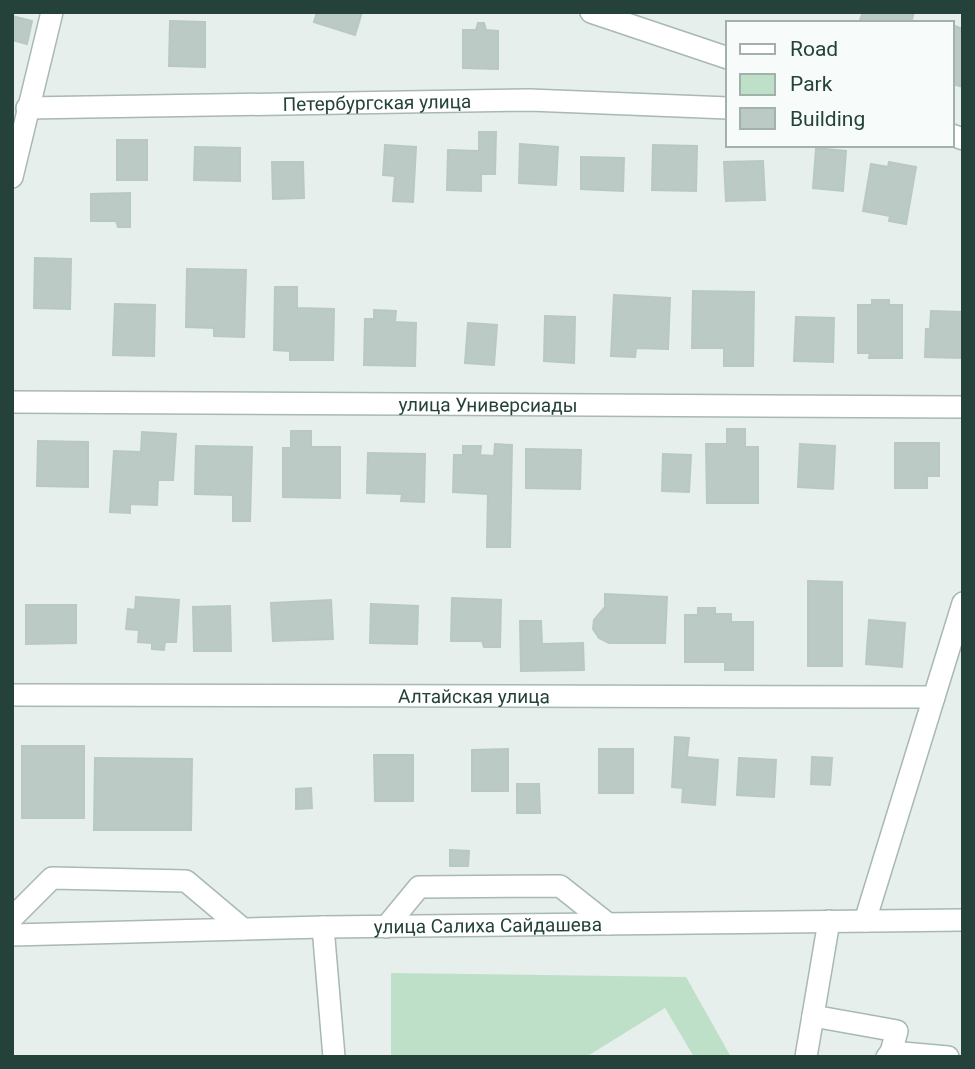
<svg xmlns="http://www.w3.org/2000/svg" width="975" height="1069" font-family="Roboto,sans-serif">
	<rect width="100%" height="100%" fill="#e6efeb"/>
	<path fill="#bfe0c8" d="M391 973 686 977 731 1057H694L665 1008 586 1057H391Z"/>
	<path fill="#bbcac4" stroke="#b8c9c2" stroke-width="2" d="M317 12H362L355 35 314 22Z
		M863 12H914L911 23H859Z
		M12 16 32 21 27 44 12 40Z
		M170 21 205 22V67L169 66Z
		M478 23H484L486 30 498 31V69L463 68V30H476Z
		M952 25 963 29V87L952 84Z
		M479 132H496L495 174H481V191L447 190 448 150 479 151Z
		M117 140H147V180H117Z
		M520 144 558 147 556 185 519 183Z
		M385 145 416 147 413 202 393 201 395 176 383 175Z
		M653 145 697 146 696 191 652 190Z
		M195 147 240 148V181L194 180Z
		M816 148 846 151 843 191 813 188Z
		M581 157 624 158 623 191 581 189Z
		M763 161 765 200 726 201 724 162Z
		M272 162H303L304 198 273 199Z
		M889 162 916 167 906 224 889 221 890 216 863 211 871 164 888 167Z
		M130 193V227H118L116 221H91V194Z
		M35 258 71 259 70 309 34 308Z
		M187 269 246 270 244 337 214 336V328L186 327Z
		M275 287H297V308L334 309 333 360H290V351L274 350Z
		M693 291 754 292 753 366H724V348H692Z
		M614 295 670 298 668 349 636 348 635 357 611 356Z
		M872 300H889V305H902V358H869L870 353H858V305H872Z
		M115 304 155 305 154 356 113 355Z
		M374 310 396 311 395 322 416 323 415 366 364 365 365 319H374Z
		M931 311 963 312V358L925 357 926 329H930Z
		M545 316 575 317 574 363 544 361Z
		M796 317 834 318 833 362 794 361Z
		M468 323 497 325 494 365 465 363Z
		M727 429H745V447H758V503H707L706 444H727Z
		M291 431H311V447H340V498L283 497V448H291Z
		M142 432 176 434 173 480H158L157 505 130 504V513L110 512 114 451 141 452Z
		M38 441 88 442V487L37 486Z
		M895 443H939V476H927V488H895Z
		M495 444 512 445 510 547H487L488 494 453 492 454 455H463V446H481L480 455 494 456Z
		M800 444 835 446 833 489 798 487Z
		M196 446 252 447 250 521H233V495L195 494Z
		M526 449 581 450 580 489 526 488Z
		M368 453 425 454 424 502 401 501 402 494 367 493Z
		M663 454 691 455 689 492 662 491Z
		M808 581 842 582V666H808Z
		M605 594 667 597 665 643H609L599 638 593 629 594 620 605 607Z
		M136 597 179 600 176 642H165L164 650 152 649V643L138 642 139 630 126 629 128 609 135 610Z
		M452 598 501 600 500 647H484L482 641H451Z
		M331 600 333 639 273 641 271 603Z
		M371 604 418 606 417 644 370 643Z
		M26 605H76V643L26 644Z
		M230 606 231 651H194L193 607Z
		M698 608H715V614H731V622H753V670H725V662H685V615H698Z
		M869 620 905 623 902 667 866 664Z
		M520 621H541L542 644 583 643 584 670 521 671Z
		M675 737 689 738 687 757 718 760 715 805 682 802 683 788 672 787Z
		M22 746H84V818H22Z
		M508 749V791H472V750Z
		M599 749H633V793H599Z
		M374 755H413V801H375Z
		M812 757 832 758 830 785 811 784Z
		M95 758 192 759 191 830H94Z
		M739 758 776 760 774 797 737 795Z
		M517 784H539L540 813H517Z
		M311 788 312 808 296 809V789Z
		M450 850 469 851 468 866H450Z"/>
	<g fill="none" stroke-linecap="round" stroke-linejoin="round">
		<g stroke="#a8b8b2" stroke-width="24">
			<g id="minor">
				<path d="M591 12 728 58"/>
				<path id="s1" d="M27 108 530 100 728 108"/>
				<path d="M952 135 963 139"/>
				<path d="M12 177 52 12"/>
				<path id="s2" d="M12 402 963 407"/>
				<path id="s3" d="M12 695 934 697"/>
				<path d="M12 918 52 878 186 881 243 929"/>
				<path d="M865 921 963 603"/>
				<path d="M323 927 334 1057"/>
				<path d="M386 927 419 887 560 886 608 924"/>
				<path id="s4" d="M12 935 323 927 963 920"/>
				<path d="M813 1016 897 1031 891 1052"/>
				<path d="M806 1057 829 921"/>
				<path d="M887 1057 891 1052 948 1057"/>
			</g>
		</g>
		<use href="#minor" stroke="#fff" stroke-width="21"/>
	</g>
	<g text-anchor="middle" stroke-width="5" stroke-linejoin="round" paint-order="stroke">
		<g font-size="19" fill="#24423a" stroke="#f7fbf9">
			<text dy="7" stroke="none"><textPath href="#s1" startOffset="350">Петербургская улица</textPath></text>
			<text dy="7" stroke="none"><textPath href="#s2" startOffset="476">улица Универсиады</textPath></text>
			<text dy="7" stroke="none"><textPath href="#s3" startOffset="462">Алтайская улица</textPath></text>
			<text dy="7" stroke="none"><textPath href="#s4" startOffset="476">улица Салиха Сайдашева</textPath></text>
		</g>
	</g>
	<rect width="975" height="1069" fill="none" stroke="#24423a" stroke-width="28"/>
	<rect x="726" y="21" width="228" height="126" fill="#f7fbf9" stroke="#a3b1ad" stroke-width="2"/>
	<rect x="740" y="44" width="35" height="10" fill="#ffffff" stroke="#a3b1ad" stroke-width="2"/>
	<text x="790" y="56" font-size="21" fill="#24423a">Road</text>
	<rect x="740" y="74" width="35" height="21" fill="#bfe0c8" stroke="#a3b1ad" stroke-width="2"/>
	<text x="790" y="91" font-size="21" fill="#24423a">Park</text>
	<rect x="740" y="108" width="35" height="21" fill="#bbcac4" stroke="#a3b1ad" stroke-width="2"/>
	<text x="790" y="126" font-size="21" fill="#24423a">Building</text>
</svg>
